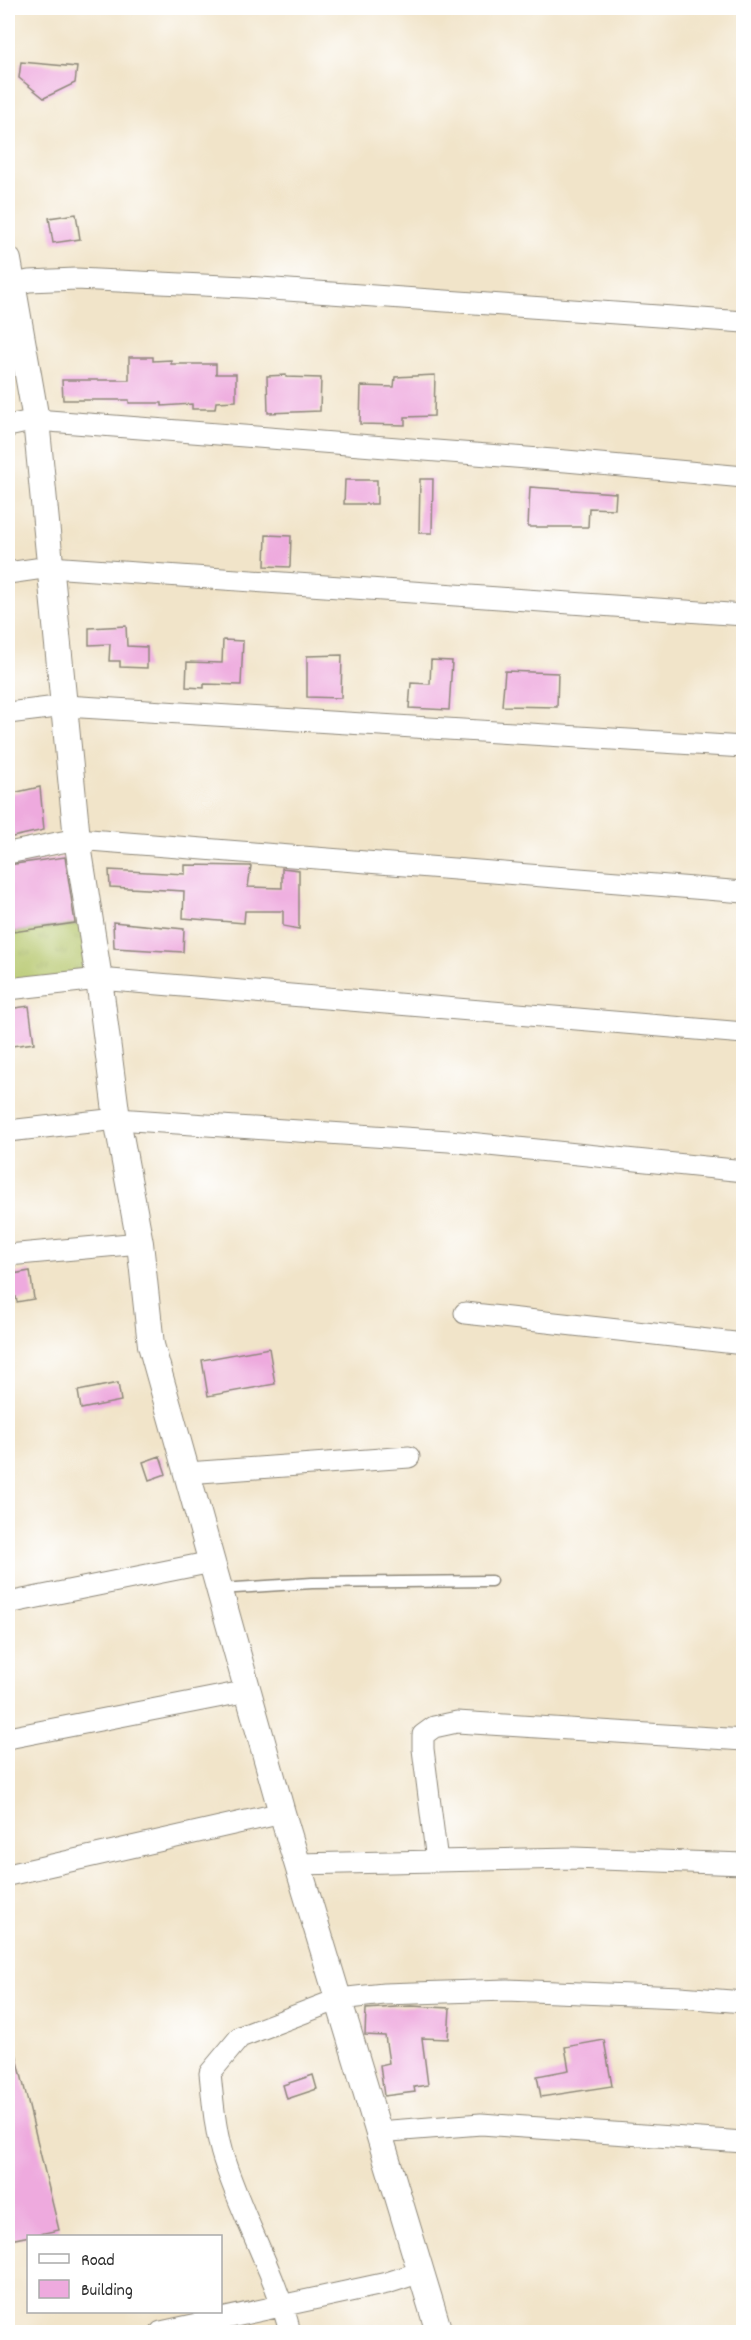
<svg xmlns="http://www.w3.org/2000/svg" width="751" height="2340" font-family="Dekko,sans-serif">
	<defs>
		<pattern id="grass-tufts" width="24" height="20" patternUnits="userSpaceOnUse" patternTransform="scale(1.5)"><rect width="24" height="20" fill="#b3c568"/><path d="M3 7l-1-3M5 7V3M7 7l1-3M15 17l-1-3M17 17v-4M19 17l1-3" fill="none" stroke="#9aa95a"/></pattern>
	</defs>
	<rect width="100%" height="100%" fill="#fff"/>
	<filter id="ink" filterUnits="userSpaceOnUse"><feTurbulence type="fractalNoise" baseFrequency=".0167" numOctaves="2"/><feDisplacementMap in="SourceGraphic" scale="12" xChannelSelector="R" yChannelSelector="G"/><feConvolveMatrix kernelMatrix="1 2 1 2 8 2 1 2 1" color-interpolation-filters="sRGB"/></filter>
	<filter id="wash" filterUnits="userSpaceOnUse"><feTurbulence type="fractalNoise" baseFrequency=".008" numOctaves="4" result="noise"/><feDisplacementMap in="SourceGraphic" scale="24" xChannelSelector="R" yChannelSelector="G"/><feGaussianBlur stdDeviation="1.35" result="paint"/><feColorMatrix in="noise" values="0 0 0 0 0 0 0 0 0 0 0 0 0 0 0 0 0 1.4 0 .05"/><feComposite in="paint" operator="in"/></filter>
	<g filter="url(#wash)">
		<rect width="100%" height="100%" fill="#f1e4c9"/>
		<path fill="url(#grass-tufts)" stroke="#6f784a" stroke-width="1.5" d="M8 895 14 932 88 923 99 979 8 989Z"/>
		<g id="blocks">
			<path fill="#eeaade" d="M21 62 77 67 75 83 44 98 19 78Z
				M76 214 80 239 53 243 49 218Z
				M129 357H153V361L171 360V364H216V374H236V401L216 402 215 409H192V404L162 406V403H129V400H63L62 380H129Z
				M286 375V377L321 378 320 411 268 413 267 376Z
				M435 375 434 416 405 417V425L360 424 361 386 394 387 395 377Z
				M420 479H433L432 533H419Z
				M345 480H377V504H344Z
				M530 487 616 493 615 509 589 508 588 527H528Z
				M266 535 291 536 290 567 265 566Z
				M126 626 127 646 147 647V668L120 667V661H109L110 644 89 645V628Z
				M223 640 243 641 241 685 204 684V688L186 687 187 662 222 663Z
				M342 655 341 698 307 697V656Z
				M431 660 452 661 449 710 409 708 411 683 430 684Z
				M505 671 558 673 557 707 502 706Z
				M40 787 44 830 8 838V794Z
				M65 857 75 923 13 932 8 888V865Z
				M185 865 251 866 248 887 282 888V868L299 870V929L283 926V911H245L244 923 183 918 184 891 110 887 109 870 185 874Z
				M113 922 184 929 183 952 114 948Z
				M29 1006 34 1043 12 1046 8 1009Z
				M30 1271 34 1299 17 1302 16 1297 8 1299V1275Z
				M269 1348 275 1384 208 1396 202 1360Z
				M118 1383 121 1401 81 1409 78 1391Z
				M160 1456 166 1474 149 1480 143 1462Z
				M411 2006 450 2008 448 2039 422 2038 428 2085 414 2087 415 2092 384 2096 380 2065 389 2063 385 2036 365 2035 366 2009Z
				M604 2040 612 2086 541 2097 537 2076 569 2070 565 2047Z
				M8 2041H13L59 2230 10 2240 8 2229Z
				M313 2075 317 2089 287 2099 283 2085Z"/>
		</g>
	</g>
	<g filter="url(#ink)">
		<use href="#blocks" fill-opacity="0" stroke="#8e887a" stroke-width="1.5"/>
		<g fill="none" stroke-linecap="round" stroke-linejoin="round">
			<g stroke="#8e887a" stroke-width="13">
				<path id="service" d="M220 1589 312 1583 491 1581"/>
			</g>
			<g stroke="#8e887a" stroke-width="23">
				<path id="minor" d="M12 285 29 281 76 279 245 287 744 322
					M8 426 36 420 566 461 744 477
					M8 573 50 567 744 615
					M8 713 65 706 744 747
					M8 853 77 839 744 892
					M8 989 99 979 744 1033
					M8 1131 117 1119 449 1141 744 1171
					M8 1255 140 1243
					M465 1313 744 1344
					M187 1473 409 1457
					M8 1603 212 1562
					M8 1738 248 1691
					M437 1861 423 1749V1735L434 1727 457 1722 744 1740
					M298 1864 573 1858 744 1864
					M8 1875 282 1813
					M378 2132 481 2124 744 2142
					M161 2332 387 2283 421 2272
					M290 2332C275 2273 243 2219 224 2160 215 2133 213 2102 210 2073L240 2037 339 1999 384 1994 507 1990 680 1997 744 2002"/>
			</g>
			<g stroke="#8e887a" stroke-width="28">
				<path id="tertiary" d="M8 260 36 420 77 839 99 979 117 1119 140 1243 151 1345 282 1813 439 2332"/>
			</g>
			<use href="#service" stroke="#fff" stroke-width="10"/>
			<use href="#minor" stroke="#fff" stroke-width="21"/>
			<use href="#tertiary" stroke="#fff" stroke-width="26"/>
		</g>
	</g>
	<rect width="751" height="2340" fill="none" stroke="#fff" stroke-width="30"/>
	<rect x="27" y="2235" width="195" height="78" fill="#ffffff" stroke="#aaaaaa" stroke-width="1.5"/>
	<rect x="39" y="2254" width="30" height="9" fill="#ffffff" stroke="#aaaaaa" stroke-width="1.5"/>
	<text x="81" y="2265" font-size="18" fill="#2b2b2b">Road</text>
	<rect x="39" y="2280" width="30" height="18" fill="#eeaade" stroke="#aaaaaa" stroke-width="1.5"/>
	<text x="81" y="2295" font-size="18" fill="#2b2b2b">Building</text>
</svg>
